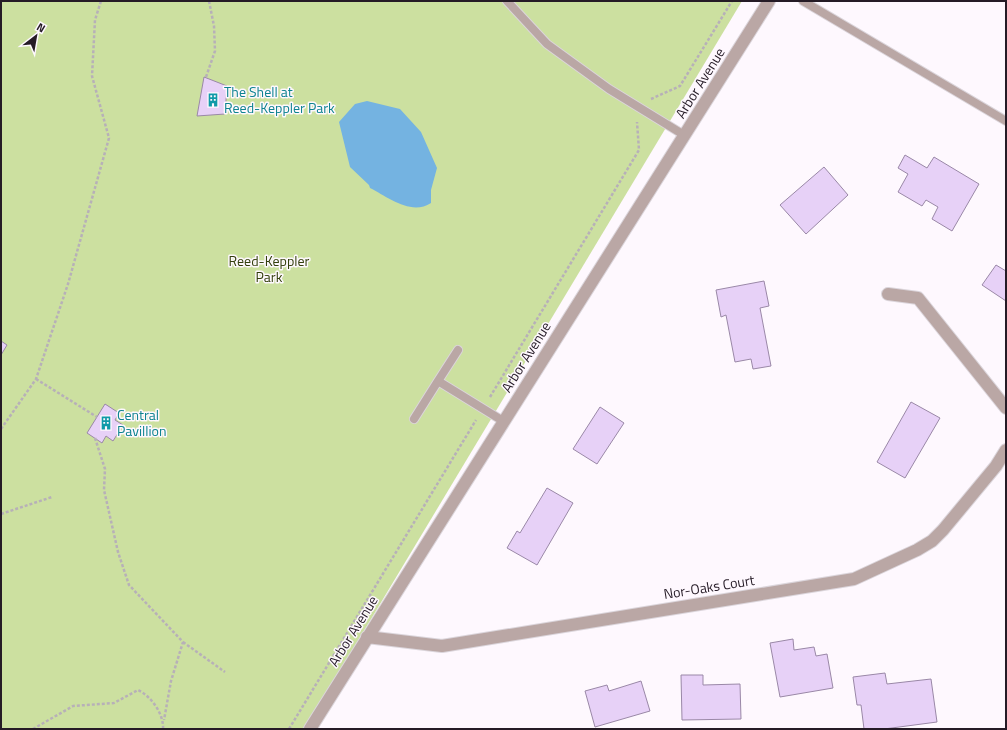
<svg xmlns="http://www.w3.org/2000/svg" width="1007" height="730" font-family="'Titillium Web',sans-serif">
	<rect width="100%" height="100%" fill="#fef8fe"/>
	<path fill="#cce0a0" d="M1 1H742L305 729H1Z"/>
	<path fill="#74b3e1" d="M367 101 400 109 421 132 437 168 431 190V203C411 216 388 197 370 188L369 185 350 167 339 122 355 104Z"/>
	<path fill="#e7d1f7" stroke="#9a88a7" d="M204 77 227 86 225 114 197 116Z
		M905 155 927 168 934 157 979 184 952 231 932 219 938 207 926 200 922 206 898 192 908 174 898 168Z
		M824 167 848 195 806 234 780 205Z
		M996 265 1006 271V301L982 285Z
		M764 281 769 306 760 308 771 366 753 369 751 359 735 362 726 315 721 317 716 290Z
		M1 341 7 345 1 355Z
		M911 402 940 418 905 478 877 462Z
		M105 404 119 413 115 420 123 425 113 441 106 436 102 443 87 433Z
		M600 407 624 423 597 464 573 449Z
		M547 488 573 503 537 565 507 548 517 531 520 533Z
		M793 639 794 650 814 647 816 656 827 654 833 688 780 697 770 643Z
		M885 673 887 684 931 679 937 722 884 729H864L861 705H857L853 677Z
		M681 675H703V685L740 684 741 719 682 720Z
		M641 681 650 711 595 727 585 691 607 685 609 691Z"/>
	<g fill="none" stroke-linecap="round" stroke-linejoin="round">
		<g stroke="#dbd5db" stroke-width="10">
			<path id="lane" d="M507 1 547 44 609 89 684 135
				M803 1 1006 121
				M458 350 438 381 503 421
				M414 419 438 381"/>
		</g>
		<g stroke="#dbd5db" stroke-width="14">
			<path id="street" d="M888 294 918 298 1006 408
				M367 637 442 646 854 579 917 550 932 541 943 530 996 466 1006 450
				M310 729 769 1"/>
		</g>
		<path stroke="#b7b0b8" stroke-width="2.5" stroke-dasharray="3 2" stroke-linecap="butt" d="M206 77 215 51 214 26 209 1
			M651 99 680 86 732 1
			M36 379 97 417
			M490 397 639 150 637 122
			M1 429 36 379 68 284 109 138 92 76 95 20 101 1
			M95 438 105 469 104 490 118 552 129 585 183 642 171 681 164 720
			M1 514 52 497
			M183 642 225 672
			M33 729 73 706 114 703 138 690C151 696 164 714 163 729
			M289 729 476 420"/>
		<use href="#lane" stroke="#baa7a5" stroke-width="8"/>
		<use href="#street" stroke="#baa7a5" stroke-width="12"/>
	</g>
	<defs>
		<g id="building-bare" transform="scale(1.08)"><path d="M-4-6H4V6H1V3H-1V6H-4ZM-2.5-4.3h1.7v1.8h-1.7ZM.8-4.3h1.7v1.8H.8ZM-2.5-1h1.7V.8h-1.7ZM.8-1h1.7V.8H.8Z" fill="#0f9aa8" stroke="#fef8fe" stroke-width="2.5" paint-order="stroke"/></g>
	</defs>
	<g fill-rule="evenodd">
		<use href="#building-bare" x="213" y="100"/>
		<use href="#building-bare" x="106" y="423"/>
	</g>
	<g text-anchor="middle" stroke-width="3" stroke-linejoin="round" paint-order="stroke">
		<g font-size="14" fill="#251b26" stroke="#fef8fe">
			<text transform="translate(700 83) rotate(-58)" y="5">Arbor Avenue</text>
			<text transform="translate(526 357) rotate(-58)" y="5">Arbor Avenue</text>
			<text transform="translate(709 587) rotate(-9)" y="5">Nor-Oaks Court</text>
			<text transform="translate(353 631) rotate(-58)" y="5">Arbor Avenue</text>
		</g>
		<g font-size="14" fill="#0d838f" stroke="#fef8fe" text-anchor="start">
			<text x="224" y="97">The Shell at<tspan x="224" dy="16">Reed-Keppler Park</tspan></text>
			<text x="117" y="420">Central<tspan x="117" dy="16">Pavillion</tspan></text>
		</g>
		<g font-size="14" fill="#333f0c" stroke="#fef8fe">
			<text x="269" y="266">Reed-Keppler<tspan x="269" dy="16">Park</tspan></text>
		</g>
	</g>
	<rect width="1007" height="730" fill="none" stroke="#251b26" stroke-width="4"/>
	<g transform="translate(36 36) rotate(31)" stroke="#fef8fe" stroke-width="3" paint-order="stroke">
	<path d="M0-3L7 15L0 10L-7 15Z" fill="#251b26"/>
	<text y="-6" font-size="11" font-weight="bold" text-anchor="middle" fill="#251b26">N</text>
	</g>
</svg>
